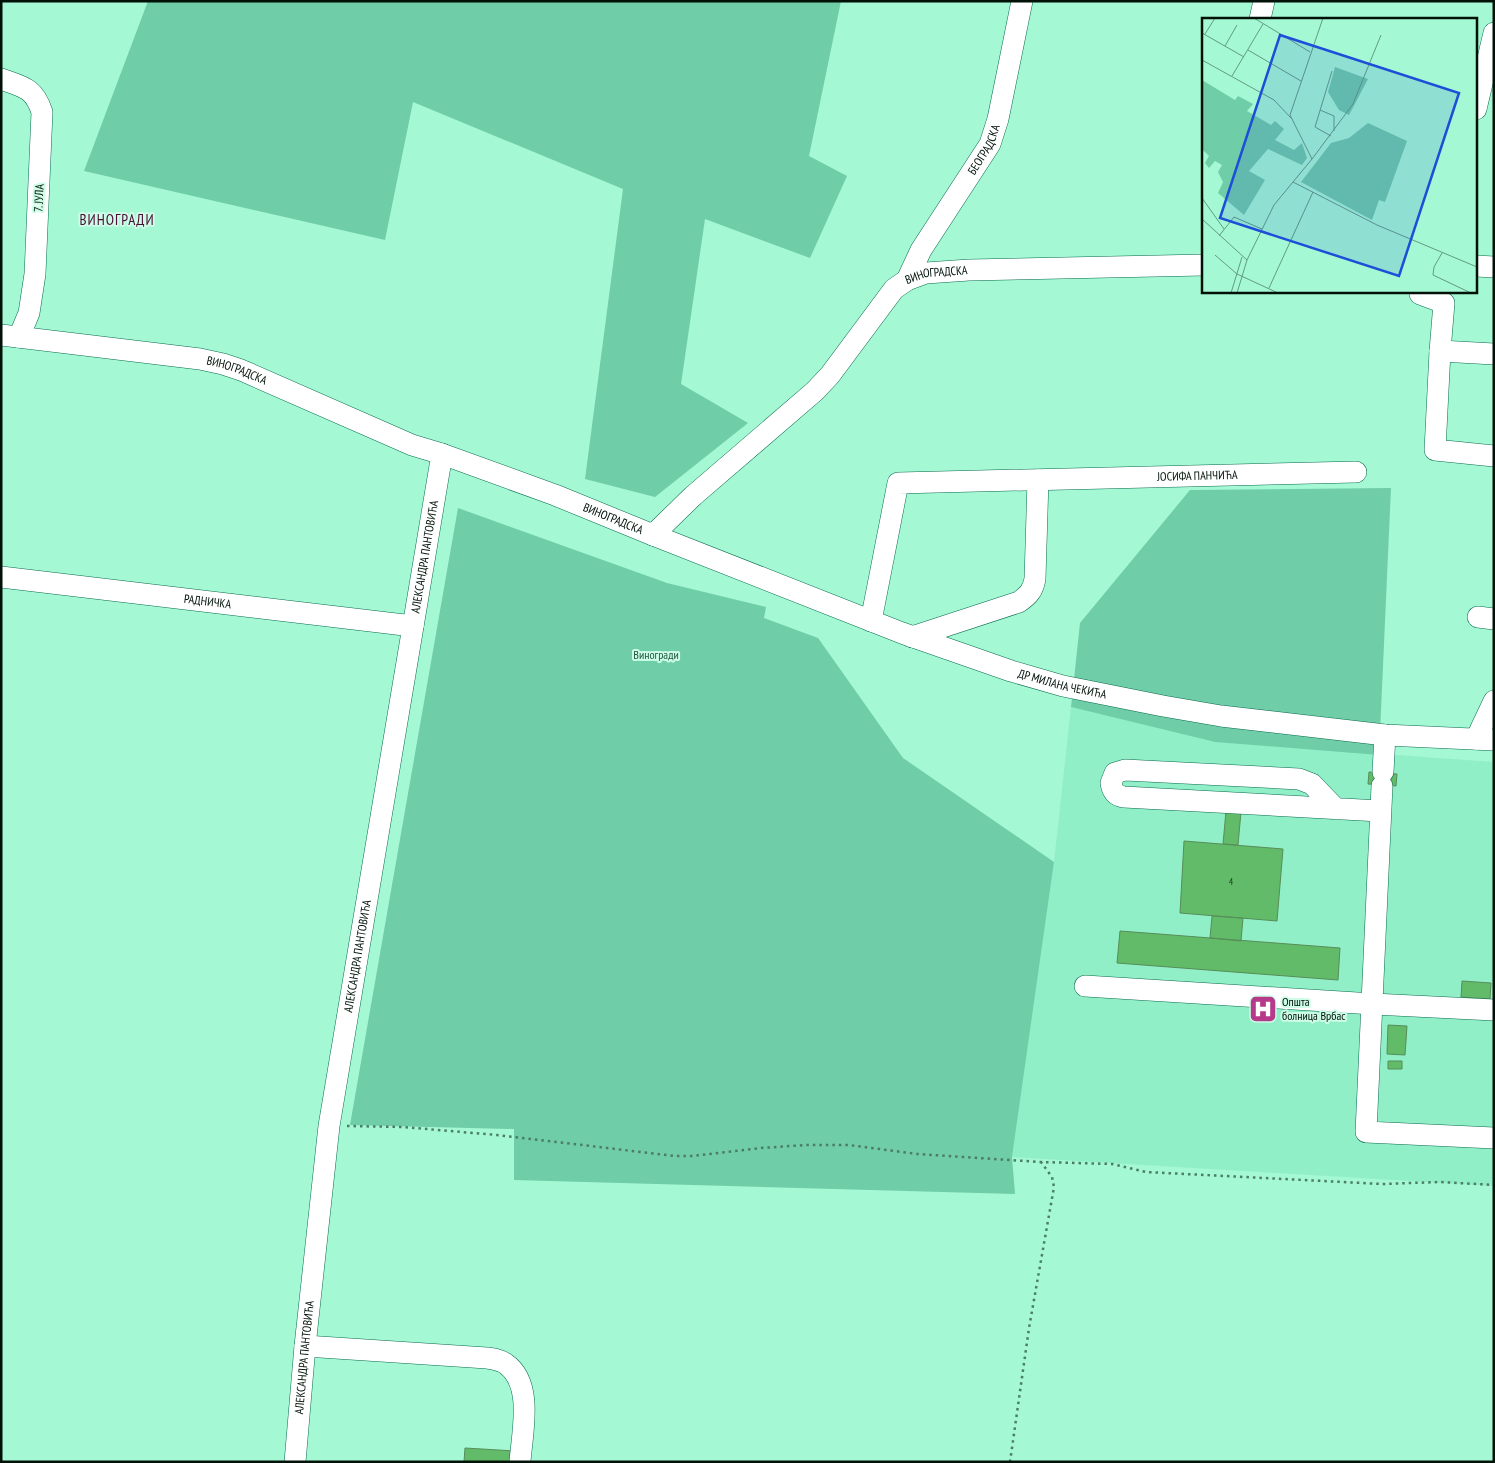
<svg xmlns="http://www.w3.org/2000/svg" width="1495" height="1463" font-family="'PT Sans Narrow',sans-serif">
	<rect width="100%" height="100%" fill="#a4f8d3"/>
	<path fill="#90efc7" d="M1071 707 1215 742 1494 762V1186L1012 1157 1054 862Z"/>
	<path fill="#6fcda7" d="M148 1H841L809 156 847 176 810 258 705 219 681 384 748 423 655 497 585 479 623 189 413 102 385 240 84 171Z
		M1391 488 1379 755 1215 742 1071 707 1080 623 1190 490Z
		M458 508 667 583 766 607 764 618 818 638 903 758 1054 862 1012 1157 1015 1194 514 1180V1129L350 1125Z"/>
	<path fill="#62bb69" stroke="#578d59" d="M1369 772 1397 774 1396 786 1368 784Z
		M1226 811 1241 812 1238 845 1223 844Z
		M1184 841 1283 849 1277 921 1180 913Z
		M1212 916 1243 918 1241 941 1210 938Z
		M1120 931 1340 948 1338 980 1117 963Z
		M1462 981 1491 983 1490 999 1461 997Z
		M1388 1025 1407 1026 1405 1055 1387 1054Z
		M1388 1061H1402V1069H1388Z
		M465 1448 515 1451 514 1462H464Z"/>
	<g fill="none" stroke-linecap="round" stroke-linejoin="round">
		<g stroke="#096c4e" stroke-width="22">
			<g id="minor">
				<path d="M1260 19 1264 1"/>
				<path d="M1 79C24 87 34 88 42 112L35 274 29 313 19 337"/>
				<path d="M1476 109 1494 33"/>
				<path d="M1476 266 1494 267"/>
				<path id="s1" d="M907 280 921 250 990 144 998 119 1022 1"/>
				<path d="M1421 291 1420 294 1444 303 1440 351 1435 450 1494 456"/>
				<path id="s2" d="M1 335 200 359 223 364 241 370 412 445 442 454 555 495 653 535 693 496 815 391 830 375 894 289 907 280 926 273 969 270 1204 265"/>
				<path d="M1440 351 1494 354"/>
				<path id="s3" d="M653 535 902 633 1011 671 1063 686 1163 706 1221 716 1385 735 1494 740"/>
				<path id="s4" d="M1 577 413 626"/>
				<path d="M1478 617 1494 619"/>
				<path id="s5" d="M871 621 898 483 1356 472"/>
				<path d="M912 637 1019 602C1029 595 1033 590 1035 579L1038 480"/>
				<path d="M1476 739 1494 701"/>
				<path d="M1383 772 1385 735"/>
				<path d="M1382 786 1366 1132 1494 1138"/>
				<path d="M1336 809 1312 784 1299 779 1125 770 1115 773 1111 783C1112 791 1116 796 1124 797L1380 811"/>
				<path d="M1085 986 1373 1004 1494 1010"/>
				<path d="M305 1346 487 1358C494 1359 501 1360 506 1364 534 1384 522 1433 520 1462"/>
				<path id="s6" d="M295 1462 305 1346 329 1126 442 454"/>
			</g>
		</g>
		<path stroke="#4c7c66" stroke-width="2.5" stroke-dasharray="2.5 4" stroke-linecap="butt" d="M347 1126 403 1127 497 1135 675 1156H692L761 1148 806 1145H849L917 1154 1041 1162 1112 1164 1146 1172 1382 1184 1440 1182 1494 1185
			M1010 1462 1029 1328 1054 1187 1052 1177 1041 1162"/>
		<use href="#minor" stroke="#fff" stroke-width="21"/>
	</g>
	<defs>
		<g id="hospital-square" transform="scale(1.4375)"><rect x="-9" y="-9" width="18" height="18" rx="4" fill="#b73a8a" stroke="#cdfde7"/><path d="M-5-5h3v3.5h4V-5h3V5h-3V1.5h-4V5h-3Z" fill="#fff"/></g>
	</defs>
	<g fill-rule="evenodd">
		<use href="#hospital-square" x="1263" y="1009"/>
	</g>
	<g text-anchor="middle" stroke-width="4" stroke-linejoin="round" paint-order="stroke">
		<g font-size="10" fill="#183c20">
			<text x="1231" y="885">4</text>
		</g>
		<g font-size="12" fill="#001108" stroke="#cdfde7">
			<text dy="4" stroke="none"><textPath href="#s1" startOffset="152">БЕОГРАДСКА</textPath></text>
			<text transform="translate(39 198) rotate(-87)" y="4">7. ЈУЛА</text>
			<text dy="4" stroke="none"><textPath href="#s2" startOffset="1079">ВИНОГРАДСКА</textPath></text>
			<text dy="4" stroke="none"><textPath href="#s2" startOffset="239">ВИНОГРАДСКА</textPath></text>
			<text dy="4" stroke="none"><textPath href="#s5" startOffset="440">ЈОСИФА ПАНЧИЋА</textPath></text>
			<text dy="4" stroke="none"><textPath href="#s2" startOffset="644">ВИНОГРАДСКА</textPath></text>
			<text dy="4" stroke="none"><textPath href="#s6" startOffset="915">АЛЕКСАНДРА ПАНТОВИЋА</textPath></text>
			<text dy="4" stroke="none"><textPath href="#s4" startOffset="208">РАДНИЧКА</textPath></text>
			<text dy="4" stroke="none"><textPath href="#s3" startOffset="436">ДР МИЛАНА ЧЕКИЋА</textPath></text>
			<text dy="4" stroke="none"><textPath href="#s6" startOffset="510">АЛЕКСАНДРА ПАНТОВИЋА</textPath></text>
			<text dy="4" stroke="none"><textPath href="#s6" startOffset="105">АЛЕКСАНДРА ПАНТОВИЋА</textPath></text>
		</g>
		<g font-size="12" fill="#205944" stroke="#cdfde7">
			<text x="656" y="659">Виногради</text>
		</g>
		<g font-size="12" fill="#001108" stroke="#cdfde7" text-anchor="start">
			<text x="1282" y="1006">Општа<tspan x="1282" dy="14">болница Врбас</tspan></text>
		</g>
		<g font-size="15" letter-spacing="1" fill="#4a0e35" stroke="#cdfde7">
			<text x="117" y="225">ВИНОГРАДИ</text>
		</g>
	</g>
	<g transform="translate(1202 18)">
		<rect width="275" height="275" fill="#a4f8d3"/>
		<path d="M133 49 166 61 147 97 137 92 126 74ZM0 62 33 82 36 78 51 86 45 93 69 107 73 103 82 111 73 122 92 132 100 125 105 140 100 147 66 131 47 153 63 162 42 197 16 175 21 164 16 154 20 147 13 143 7 150 3 145 7 138 0 131ZM166 105 205 123 183 184 177 182 170 202 99 164 129 125 147 120Z" fill="#6fcda7"/>
		<path fill="none" stroke="#629c82" stroke-width="1" d="M52 0 108 34M0 15 42 39M3 16 13 0M23 28 35 7M46 32 99 63M0 42 72 82 89 100M30 58 61 6M118 92 132 98V113M129 118 113 109 130 53M110 141 151 86 179 17M91 164 175 207 275 249M0 180 22 211M0 201 45 242M17 218 32 199 60 211M240 235 232 249 231 257 269 275M13 237 35 256 76 275M67 270 111 174M29 275 40 239M35 275 45 242 72 187 110 141 88 97 121 0"/>
		<path fill="#1d4ed8" fill-opacity="0.15" stroke="#1d4ed8" stroke-width="2.5" d="M78 17 257 75 197 258 18 200Z"/>
		<rect width="275" height="275" fill="none" stroke="#001108" stroke-width="2.5"/>
	</g>
	<rect width="1495" height="1463" fill="none" stroke="#001108" stroke-width="5"/>
</svg>
